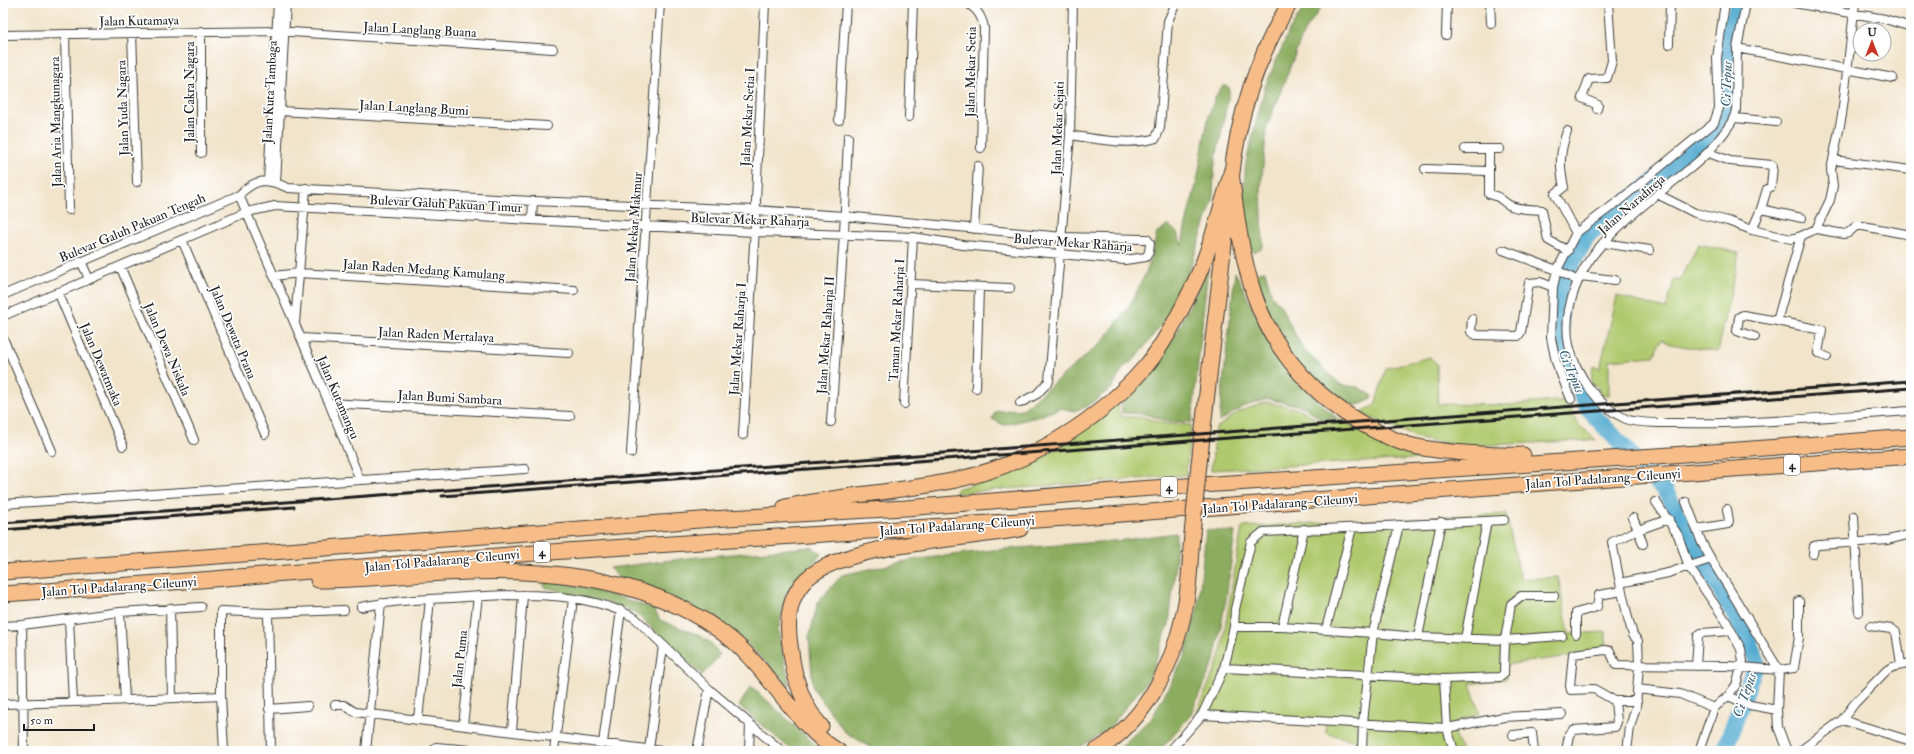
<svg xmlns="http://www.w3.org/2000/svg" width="1914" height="754" font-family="'IM FELL Double Pica',serif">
	<rect width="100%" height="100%" fill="#fff"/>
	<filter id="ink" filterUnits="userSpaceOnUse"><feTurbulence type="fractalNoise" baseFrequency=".025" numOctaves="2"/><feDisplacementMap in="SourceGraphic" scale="8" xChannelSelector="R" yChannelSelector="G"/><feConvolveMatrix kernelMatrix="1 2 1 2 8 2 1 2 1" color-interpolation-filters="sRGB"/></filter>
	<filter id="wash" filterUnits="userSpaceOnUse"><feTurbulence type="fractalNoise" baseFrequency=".012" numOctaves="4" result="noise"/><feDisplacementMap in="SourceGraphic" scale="16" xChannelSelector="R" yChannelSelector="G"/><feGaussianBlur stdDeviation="0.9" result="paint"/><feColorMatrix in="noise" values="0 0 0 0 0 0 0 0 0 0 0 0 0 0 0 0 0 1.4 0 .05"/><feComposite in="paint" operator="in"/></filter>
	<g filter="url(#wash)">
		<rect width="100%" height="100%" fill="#f1e4ca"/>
		<path fill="#b0c96e" stroke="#667245" d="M1699 244 1739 253 1718 352 1670 344 1662 339 1654 356 1609 360V395L1600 396 1597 385 1591 384 1593 366 1600 368 1617 296 1666 309 1674 279H1680Z
			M1430 357 1437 364 1438 404 1510 405 1565 400 1580 426 1596 440 1465 446 1423 440 1360 413 1375 405 1386 368Z
			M1120 399 1118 412 1122 417H1143L1166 424 1191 425 1186 475 956 493V489C984 481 1012 474 1038 460 1067 444 1093 420 1120 399Z
			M1267 402 1303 410 1318 421 1342 420 1380 440 1435 458 1211 470 1216 428 1240 411Z
			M1506 514 1521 579 1558 577 1569 634 1606 632V651L1505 665 1506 679 1470 684 1480 713 1451 725 1462 751H1356V741L1326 733 1325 721 1197 712 1220 657 1242 527Z"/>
		<path fill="#8cad61" stroke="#54643e" d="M1307 3H1324L1303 34 1267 126 1261 187 1263 246 1260 250 1252 252 1245 244 1242 205 1246 162 1265 87 1289 31Z
			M1224 85 1230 89 1214 169 1213 200 1188 275 1168 316 1135 359 1124 367 1111 389 1084 408 1073 411 1061 408 1037 417 1004 425 992 419 996 411 1023 409 1102 342 1130 305 1148 268 1157 233 1169 225 1177 233 1182 245C1185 224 1191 205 1196 185 1202 162 1206 99 1224 85Z
			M1208 267 1192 422H1170L1145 414 1121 413 1123 398 1145 379 1177 332Z
			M1265 271 1272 296 1280 305 1303 349 1341 385 1357 387 1372 395 1370 400 1356 406 1339 399 1285 351 1254 279 1258 272Z
			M1235 272 1261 325 1316 399 1337 418 1320 419 1305 407 1268 399 1242 407 1219 422Z
			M1206 530 1235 532 1226 600 1214 661 1190 716 1159 751H1117L1153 716 1185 656 1198 606Z
			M1176 533V562L1169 624 1149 679 1107 730 1074 751H877L845 732 813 688 809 637 818 602 842 575 911 560 993 550 1125 540Z
			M811 547 822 553 786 594 778 632 790 686 743 640 688 604 621 580 609 568 688 558Z
			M545 580C582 585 618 596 654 609L660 620 696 634 710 642 720 655 702 675 639 616 622 607 544 587Z
			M751 686 822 751H793L739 706Z"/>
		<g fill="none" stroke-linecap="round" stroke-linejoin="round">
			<path stroke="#53abd0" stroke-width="17" d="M1724 751 1757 661 1744 632 1694 544 1666 492 1589 410 1561 351 1560 285 1588 235 1630 200 1696 148 1725 119 1728 31 1739 3"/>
		</g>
	</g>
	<g filter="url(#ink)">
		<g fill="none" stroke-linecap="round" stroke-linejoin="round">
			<g stroke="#3c3a36" stroke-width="10">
				<path id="minor" d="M967 3C977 9 982 16 984 28L981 148
					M1490 3 1491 23
					M1746 3 1737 48 1736 110C1734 120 1729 126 1723 134 1704 161 1683 173 1658 194 1639 208 1620 225 1604 242 1579 268 1562 309 1569 345 1576 375 1598 407 1626 419 1638 424 1664 423 1678 423 1756 425 1833 416 1911 411
					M1794 3 1885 19 1911 27
					M201 31V153
					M132 33 137 182
					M65 34 69 210
					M3 35 276 31 553 49
					M1446 35 1447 3
					M1669 44 1670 3
					M1850 47 1860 48
					M1737 48 1893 78
					M1597 109 1598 105 1582 98 1589 79 1607 78 1612 61 1608 3
					M280 111 547 126
					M909 117 913 3
					M1735 118 1776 122
					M839 120 846 3
					M1567 131C1560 152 1559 165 1564 187L1555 194 1576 233
					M1070 135C1094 139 1132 146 1156 138L1160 128 1168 21 1176 3
					M1465 149H1500
					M1489 149V194C1500 197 1498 197 1506 203 1515 210 1531 209 1542 210L1548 240 1568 251
					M1709 153 1730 161 1772 165 1773 166 1771 187 1767 189 1761 209
					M1833 160 1911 170
					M1425 169 1488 171
					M268 181 278 3
					M276 182 286 3
					M1657 194 1695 213 1728 221 1752 230 1761 209 1802 218
					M239 195 329 403 360 480
					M532 220 533 201
					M974 229 978 166
					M1816 229 1844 234 1848 233 1856 226H1863L1911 235
					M1752 230 1791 239 1801 236
					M182 240 265 434
					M1603 243 1650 250
					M1503 250 1557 270 1578 281
					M81 261 89 279
					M120 266 194 440
					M274 276 299 273 574 290
					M1580 276 1615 280
					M911 284 1010 288
					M58 292 123 446
					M3 295 239 195C256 178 267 178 288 188L533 201 755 210 844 216 1063 237 1142 239H1147L1150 243 1149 252 1146 257 1125 260 963 245 913 237 754 232 275 206 247 212 3 316
					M1472 319 1471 332 1476 335 1518 336 1521 332 1529 283 1540 282 1553 287
					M1777 321 1822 330 1818 353 1827 357
					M295 323 306 188
					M1755 337 1737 331 1739 317 1743 315 1777 321 1801 236 1816 229 1830 200 1833 186 1831 170 1842 115 1855 3
					M3 338 52 451
					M301 338 569 353
					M976 388 979 288
					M1571 399 1556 362 1551 338 1553 287 1557 270 1576 233 1620 200 1714 123 1719 108 1717 58 1725 3
					M329 403 570 416
					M1020 403 1037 394 1049 381 1070 135 1073 3
					M904 404 913 237
					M831 422 844 234 848 137
					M743 435 754 245 765 3
					M631 453 660 3
					M1656 502 1678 535 1689 567 1726 621 1741 649 1743 661 1736 685 1728 696 1714 708 1699 751
					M1686 502 1702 543 1711 559 1779 670 1777 710 1778 727 1787 751
					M3 504 525 469
					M1854 516 1859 612
					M1399 525 1373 633 1418 637 1441 522
					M1697 529 1728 524 1729 521 1727 509
					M1643 544 1638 530 1669 519
					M1813 554 1814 546 1819 545 1888 540 1911 534
					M1620 583 1612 542 1638 530 1633 518
					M361 607C391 601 421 599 452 598 510 594 583 589 635 618L709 689 782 751
					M170 608 172 698
					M120 612 125 700
					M268 613 271 751
					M69 619 73 702
					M22 625 24 751
					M3 626 22 625 120 612 201 607
					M1870 626 1891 629 1896 632 1901 664
					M1234 627 1235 609 1251 542 1263 532 1504 520
					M1282 627 1304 529
					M1326 629 1352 528
					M1576 634V613L1597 607 1599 595 1622 591
					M1418 637 1505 640 1562 636
					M1465 639 1487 521
					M1696 666 1698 636 1701 633 1731 631
					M1224 668 1444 679 1500 677 1504 674 1505 640 1511 604 1521 596H1554
					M1444 679 1447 728 1454 751
					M1637 689 1680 694 1714 708
					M1728 696 1750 705 1777 710
					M1615 701 1594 689 1571 690 1570 686 1573 654 1605 650 1610 651 1616 665 1729 666 1779 670 1794 668 1799 637V601
					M3 704 107 701 221 696
					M335 705H344L355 712 662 751
					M269 709 308 706
					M1202 715 1447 728 1504 717 1562 714
					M418 720 430 599
					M1842 720 1911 741
					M463 725 478 596
					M512 731 523 595
					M1513 735 1532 733 1534 751
					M603 743 621 610
					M649 749 663 646
					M224 751 221 696V611L268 613 344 610
					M366 751 381 603
					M434 751 436 747 481 751
					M554 751 573 599
					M697 751 709 689
					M749 751 750 724
					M1170 751 1202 715 1224 668 1234 627H1282L1373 633 1363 722 1362 751
					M1566 751 1569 735 1573 730 1615 727 1617 722 1615 701H1637
					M1627 751 1630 727 1636 707 1639 664 1638 641 1633 635 1628 618 1620 583 1668 573 1711 559
					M1800 751 1842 720 1855 703 1887 670 1893 667 1911 663"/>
			</g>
			<g stroke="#3c3a36" stroke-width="17">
				<path id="motorway" d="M1231 172C1236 213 1241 254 1254 294 1278 365 1334 417 1403 443 1428 452 1495 456 1523 455
					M1231 181C1237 119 1257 56 1290 3
					M1199 464 1228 208
					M785 507C841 495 899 492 956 480 1029 464 1098 422 1146 366 1163 346 1182 309 1194 284 1210 251 1219 213 1230 178
					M3 572 727 518 906 508 1138 489 1671 455 1911 437
					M318 580C368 580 419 573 469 572 561 569 658 580 732 640 769 671 799 729 838 751
					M3 594 201 580 520 554 1081 517 1911 456
					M821 726C801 704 793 674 790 645 787 625 788 601 802 584 834 543 967 540 1020 529
					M1096 751C1147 720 1174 664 1185 607 1190 584 1190 558 1192 534"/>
			</g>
			<use href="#minor" stroke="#fff" stroke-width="8"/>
			<use href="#motorway" stroke="#f7bd88" stroke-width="15"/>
			<path stroke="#1c1c1c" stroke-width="3" d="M442 496 1911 388
				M3 523 1911 381
				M3 530 294 507"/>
			<g stroke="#3c3a36" stroke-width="17" stroke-linecap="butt">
				<path id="motorway-bridge" d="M1192 534 1199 464"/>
			</g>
			<use href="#motorway-bridge" stroke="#f7bd88" stroke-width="15"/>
		</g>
	</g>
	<g text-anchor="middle" stroke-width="3.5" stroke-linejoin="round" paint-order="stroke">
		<g fill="#fff" stroke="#606060" stroke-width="1">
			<rect x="1784" y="455" width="16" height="20" rx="3"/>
			<rect x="1161" y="477" width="16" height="20" rx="3"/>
			<rect x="534" y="542" width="16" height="20" rx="3"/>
		</g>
		<g font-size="12" font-weight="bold" fill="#1c1c1c">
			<text x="1792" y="469">4</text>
			<text x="1169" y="491">4</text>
			<text x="542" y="556">4</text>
		</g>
		<g font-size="13" fill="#1c1c1c" stroke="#fff">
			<text transform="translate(139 20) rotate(-1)" y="5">Jalan Kutamaya</text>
			<text transform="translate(420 29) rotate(3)" y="5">Jalan Langlang Buana</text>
			<text transform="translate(970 72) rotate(-89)" y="5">Jalan Mekar Setia</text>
			<text transform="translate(189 92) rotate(-90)" y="5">Jalan Cakra Nagara</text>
			<text transform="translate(269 92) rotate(-87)" y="5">Jalan Kuta Tambaga</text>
			<text transform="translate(414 107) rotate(3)" y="5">Jalan Langlang Bumi</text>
			<text transform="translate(122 108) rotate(-92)" y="5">Jalan Yuda Nagara</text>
			<text transform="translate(747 117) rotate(-87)" y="5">Jalan Mekar Setia I</text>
			<text transform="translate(55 122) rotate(-91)" y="5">Jalan Aria Mangkunagara</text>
			<text transform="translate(1057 128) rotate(-88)" y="5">Jalan Mekar Sejati</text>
			<text transform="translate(446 203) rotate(3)" y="5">Bulevar Galuh Pakuan Timur</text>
			<text transform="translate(1631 204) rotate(-41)" y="5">Jalan Naradireja</text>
			<text transform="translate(750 219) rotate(2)" y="5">Bulevar Mekar Raharja</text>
			<text transform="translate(132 227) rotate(-23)" y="5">Bulevar Galuh Pakuan Tengah</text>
			<text transform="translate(633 227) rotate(-86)" y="5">Jalan Mekar Makmur</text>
			<text transform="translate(1073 242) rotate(4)" y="5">Bulevar Mekar Raharja</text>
			<text transform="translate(424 269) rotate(4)" y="5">Jalan Raden Medang Kamulang</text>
			<text transform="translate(896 320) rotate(-87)" y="5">Taman Mekar Raharja I</text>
			<text transform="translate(234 332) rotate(67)" y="5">Jalan Dewata Prana</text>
			<text transform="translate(436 334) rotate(3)" y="5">Jalan Raden Mertalaya</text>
			<text transform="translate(825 335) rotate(-86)" y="5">Jalan Mekar Raharja II</text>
			<text transform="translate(737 339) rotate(-86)" y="5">Jalan Mekar Raharja I</text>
			<text transform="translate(168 349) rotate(67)" y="5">Jalan Dewa Niskala</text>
			<text transform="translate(102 364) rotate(67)" y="5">Jalan Dewatmaka</text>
			<text transform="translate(339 397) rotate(67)" y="5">Jalan Kutamangu</text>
			<text transform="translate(450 397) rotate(3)" y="5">Jalan Bumi Sambara</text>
			<text transform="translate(1603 478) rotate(-4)" y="5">Jalan Tol Padalarang–Cileunyi</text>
			<text transform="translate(1280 503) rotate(-4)" y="5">Jalan Tol Padalarang–Cileunyi</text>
			<text transform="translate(957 525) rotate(-4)" y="5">Jalan Tol Padalarang–Cileunyi</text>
			<text transform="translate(442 560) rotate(-5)" y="5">Jalan Tol Padalarang–Cileunyi</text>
			<text transform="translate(119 586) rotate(-4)" y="5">Jalan Tol Padalarang–Cileunyi</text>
			<text transform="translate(459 659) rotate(-84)" y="5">Jalan Puma</text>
		</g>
		<g font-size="14" font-style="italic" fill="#355c6d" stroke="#fff">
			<text transform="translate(1726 84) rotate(-88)" y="5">Ci Tepus</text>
			<text transform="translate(1572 371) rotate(67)" y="5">Ci Tepus</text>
			<text transform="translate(1744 695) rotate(-70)" y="5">Ci Tepus</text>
		</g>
	</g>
	<rect width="1914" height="754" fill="none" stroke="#fff" stroke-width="16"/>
	<g transform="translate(1872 42)"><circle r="19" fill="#ffffff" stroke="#a4a4a4"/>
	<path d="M0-3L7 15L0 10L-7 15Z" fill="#c8321e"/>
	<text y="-6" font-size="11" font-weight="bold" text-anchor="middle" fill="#1c1c1c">U</text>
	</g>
	<path d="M24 724v6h70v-6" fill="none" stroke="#1c1c1c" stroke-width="2"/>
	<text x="30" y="724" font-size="12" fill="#1c1c1c" stroke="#ffffff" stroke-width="3" paint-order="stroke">50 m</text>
</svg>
